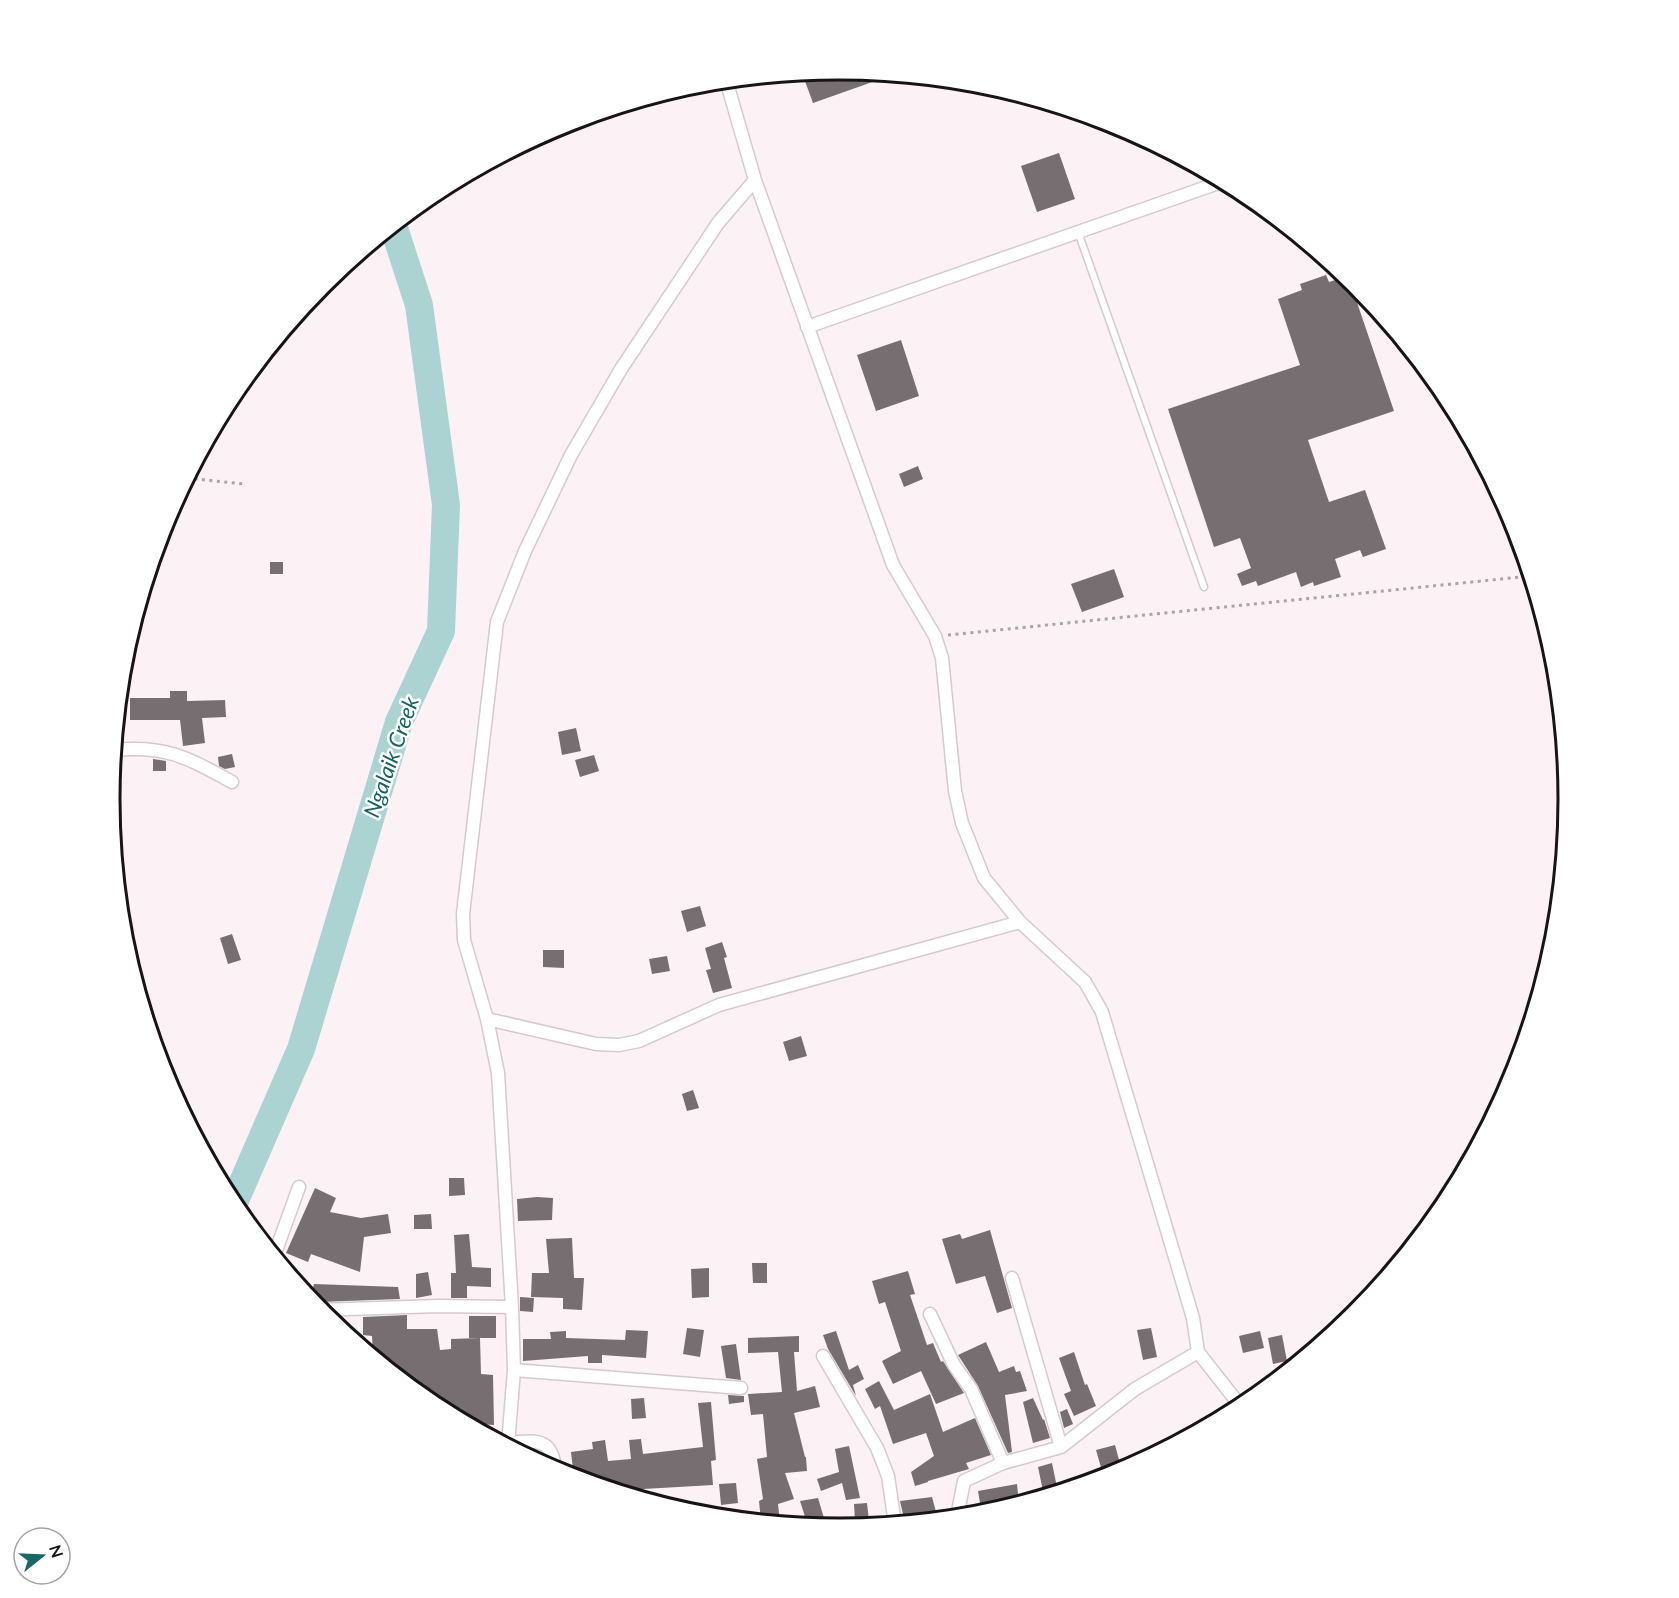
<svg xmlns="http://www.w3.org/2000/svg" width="1679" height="1598" font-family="Lato,sans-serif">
	<rect width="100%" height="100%" fill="#fcf2f6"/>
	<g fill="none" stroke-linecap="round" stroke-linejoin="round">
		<path stroke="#aad3d2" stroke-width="28" d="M233 1205 301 1049 399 722 441 631 446 505 419 305 393 225"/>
	</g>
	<path fill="#766e70" d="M840 69 895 74 813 103 802 73Z
		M1059 153 1075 199 1037 212 1021 166Z
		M1326 275 1329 282 1348 276 1394 411 1308 440 1329 502 1365 490 1386 549 1363 557 1360 550 1335 559 1341 577 1314 586 1313 582 1301 587 1296 572 1258 586 1256 581 1242 586 1237 574 1251 568 1240 538 1214 547 1168 409 1300 365 1278 299 1302 290 1300 284Z
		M901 340 919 396 876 411 857 355Z
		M918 466 923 479 904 487 899 474Z
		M270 562H283V574H270Z
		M1114 569 1124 597 1082 612 1071 584Z
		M170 691H187V701L225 700 226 717 202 718 205 743 183 746 180 720H130V698H170Z
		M576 728 581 751 562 755 558 732Z
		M232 754 235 767 225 769 219 766 218 757Z
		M594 755 599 771 580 777 575 760Z
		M153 759 166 761V771H153Z
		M700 906 706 926 687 932 681 911Z
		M232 934 241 960 228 964 220 938Z
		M722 942 727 957 724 958 732 988 713 993 706 970 711 969 705 948Z
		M543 950H564V968L543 967Z
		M667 956 670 971 652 974 649 959Z
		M801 1036 807 1056 789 1061 783 1042Z
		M693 1090 699 1108 687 1111 682 1094Z
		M449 1178H464L465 1195 449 1196Z
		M315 1188 336 1198 330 1212 361 1218 388 1214 391 1233 364 1237 360 1272 311 1254 308 1262 286 1253Z
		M537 1197 553 1198 552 1220 518 1221 517 1199Z
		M431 1214 432 1229H414V1215Z
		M990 1230 1012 1308 997 1313 985 1276 956 1284 942 1239 960 1234 962 1239Z
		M469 1234 472 1267 491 1268V1287L467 1286V1298H451V1273H456L454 1235Z
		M572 1238 574 1278H584L582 1310 563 1309V1298L531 1297 532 1273H549L546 1239Z
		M752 1263H767V1283H753Z
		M709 1268V1297L692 1298 691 1269Z
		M908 1271 915 1294 910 1295 927 1345 933 1343 941 1362 943 1361 964 1393 936 1404 921 1371 893 1384 882 1361 901 1351 885 1302 879 1304 872 1281Z
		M428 1272 432 1295 416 1298V1274Z
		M314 1284 398 1287 400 1299 319 1302 314 1304 310 1299Z
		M520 1297 534 1298 533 1312 520 1311Z
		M407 1315V1329H437L440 1350 451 1349V1339L480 1338 481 1374 493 1375 494 1425 465 1423 434 1406 373 1356 372 1336 363 1335V1317Z
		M469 1316H496V1338H469Z
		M687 1328 704 1330 700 1357 683 1354Z
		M1151 1328 1157 1357 1143 1360 1137 1330Z
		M626 1330 648 1331 646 1358 602 1355V1363H588V1356L523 1361V1339H551L550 1332 566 1331V1338L625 1340Z
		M836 1331 849 1370 858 1365 864 1379 853 1385 856 1396 828 1349 823 1335Z
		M1260 1331 1264 1348 1243 1353 1239 1336Z
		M1282 1335 1287 1361 1273 1364 1268 1338Z
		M799 1336V1352H794L797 1391 815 1386 820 1407 794 1413 805 1457H806L807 1471 785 1473 794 1499 778 1504 780 1523 761 1521 759 1501 763 1499 757 1459 767 1457 763 1414 751 1415 748 1394 782 1392 778 1352 748 1353V1338Z
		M986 1342 999 1372 1014 1366 1016 1372 1020 1371 1027 1391 1005 1395 1012 1452 1008 1453 978 1386 958 1355Z
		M736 1344 741 1380 726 1378 721 1346Z
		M1074 1352 1085 1385 1087 1384 1096 1406 1074 1416 1064 1394 1071 1391 1059 1358Z
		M879 1381 894 1410 930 1394 943 1432 975 1418 991 1455 966 1463 969 1469 928 1481V1482L915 1486 911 1472 934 1456 926 1433 893 1444 880 1406 875 1409 865 1389Z
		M728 1395 744 1396V1402L729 1404Z
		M644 1398 646 1418 632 1419 631 1399Z
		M1033 1398 1043 1420 1044 1419 1050 1438 1033 1443 1023 1402Z
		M711 1402 716 1460 711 1461 713 1485 626 1490V1493L574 1478 571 1452 593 1449 592 1442 605 1440 608 1461 631 1459 629 1440 641 1439 643 1454 703 1447 698 1403Z
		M1067 1409 1073 1424 1064 1428 1060 1412Z
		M1115 1445 1122 1471 1104 1478 1096 1450Z
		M849 1446 860 1498 846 1500 842 1483 821 1491 817 1479 839 1472 835 1449Z
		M1052 1463 1058 1492 1044 1496 1038 1467Z
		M736 1483 738 1503 721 1505 719 1484Z
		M1017 1484 1019 1504 982 1515 978 1491Z
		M932 1497 938 1519 905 1523 900 1501Z
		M818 1498 827 1528 808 1526 800 1501Z
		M867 1503 869 1521 855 1522 854 1504Z"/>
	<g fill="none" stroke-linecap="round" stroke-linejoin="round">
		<g stroke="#d4cace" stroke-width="9">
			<path id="lane" d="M1078 232 1204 587"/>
		</g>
		<g stroke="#d4cace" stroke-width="15">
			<path id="street" d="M755 180 893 565 935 636 942 658 955 791 962 823 984 878 1020 922 1085 982 1102 1012 1193 1318 1198 1352 1135 1389 1061 1447 1003 1463 964 1481 957 1517
				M807 327 1224 181
				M114 750C167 745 188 758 232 782
				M487 1019 596 1044 619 1045 639 1041 719 1005 1020 922
				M274 1256 299 1187
				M1012 1278 1061 1447
				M319 1310 438 1306 512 1307
				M930 1314 954 1365 971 1389 1003 1463
				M1198 1352 1242 1408
				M823 1356 877 1448 888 1476 895 1524
				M514 1370 741 1388
				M508 1443C535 1441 553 1436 555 1471
				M508 1445 514 1370 512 1307 498 1073 487 1019 464 940 463 914 497 622 525 551 571 455 621 369 718 223 755 180 726 80"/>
		</g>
		<path stroke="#aba3a6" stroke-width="3" stroke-dasharray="3 4.5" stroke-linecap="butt" d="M187 478 244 484
			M948 635 1531 576"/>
		<use href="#lane" stroke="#fff" stroke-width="6"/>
		<use href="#street" stroke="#fff" stroke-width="12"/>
	</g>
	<g text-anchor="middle" stroke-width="5" stroke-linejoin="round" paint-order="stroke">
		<g font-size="22" font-style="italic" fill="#0f6261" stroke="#fff">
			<text transform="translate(391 757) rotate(-71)" y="8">Ngalaik Creek</text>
		</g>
	</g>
	<path d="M0 0H1679V1598H0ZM120 799a719 719 0 1 1 1438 0a719 719 0 1 1-1438 0Z" fill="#fff" fill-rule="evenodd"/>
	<path fill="none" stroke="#181416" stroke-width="3" d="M120 799a719 719 0 1 1 1438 0a719 719 0 1 1-1438 0Z"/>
	<g transform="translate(42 1556) rotate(72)"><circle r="28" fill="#ffffff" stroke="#a3a1a2" stroke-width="1.5"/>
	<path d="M0-4.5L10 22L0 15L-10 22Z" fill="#196766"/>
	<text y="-9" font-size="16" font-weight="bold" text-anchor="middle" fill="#181416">N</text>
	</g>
</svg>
